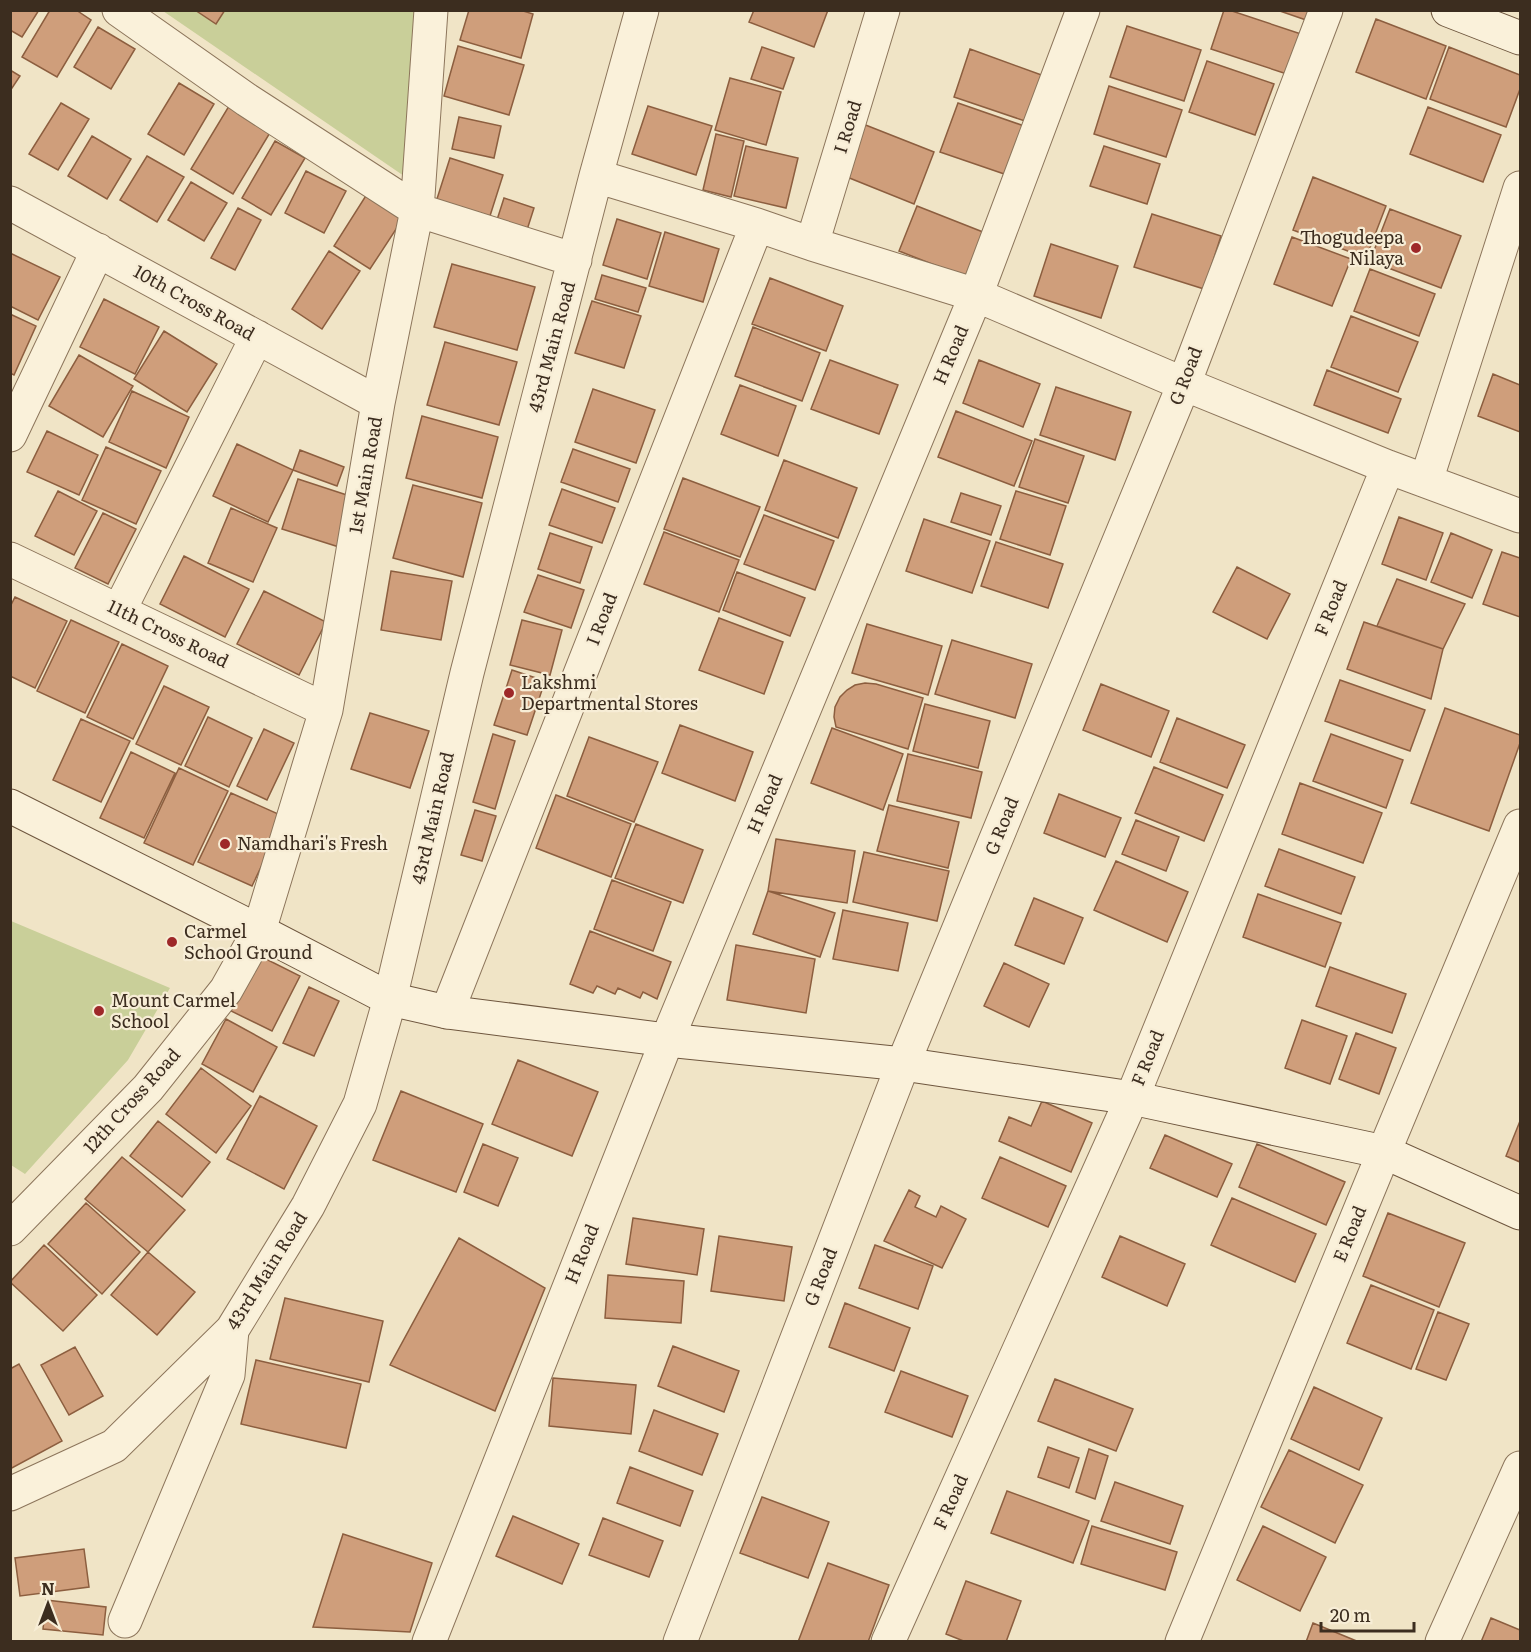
<svg xmlns="http://www.w3.org/2000/svg" width="1531" height="1652" font-family="Literata,serif">
	<rect width="100%" height="100%" fill="#f0e4c6"/>
	<path fill="#c9cf99" d="M163 11H416L404 176Z
		M11 921 170 988 128 1060 25 1174 11 1165Z"/>
	<path fill="#cf9e7b" stroke="#8c5e3f" stroke-width="1.5" d="M10 10H39L22 37 10 30Z
		M50 10H76L91 20 57 77 22 57Z
		M195 10H225L216 24Z
		M469 10H520L533 14 521 58 460 40Z
		M754 10H828L814 47 749 22Z
		M1224 10H1229L1304 35 1290 75 1211 49Z
		M1277 10H1309L1306 20Z
		M1376 19 1446 46 1426 99 1356 72Z
		M1127 26 1201 50 1184 101 1110 77Z
		M98 27 135 49 111 89 74 67Z
		M458 46 524 65 509 115 444 96Z
		M762 47 794 58 783 89 751 79Z
		M1449 47 1520 75V89L1506 127 1430 99Z
		M970 49 1047 77 1031 123 954 97Z
		M1207 61 1274 84 1255 135 1189 112Z
		M10 70 20 76 10 91Z
		M730 78 781 92 766 145 715 130Z
		M179 83 214 104 184 155 148 134Z
		M1109 86 1182 110 1166 157 1094 134Z
		M61 103 89 119 58 170 29 154Z
		M958 103 1030 128 1013 177 940 152Z
		M229 106 271 131 233 194 191 169Z
		M648 106 712 126 696 175 632 154Z
		M1428 107 1501 135 1483 182 1410 154Z
		M459 117 501 126 494 158 452 149Z
		M863 124 934 152 914 204 842 175Z
		M716 134 744 141 731 197 703 190Z
		M92 136 131 159 107 199 68 176Z
		M275 141 305 158 271 215 242 198Z
		M746 146 798 158 786 208 734 196Z
		M1104 146 1160 164 1147 204 1090 186Z
		M147 156 184 177 157 222 120 200Z
		M450 158 503 175 489 219 436 202Z
		M306 171 346 191 324 233 285 213Z
		M1313 177 1386 206 1366 258 1293 230Z
		M191 182 227 203 204 241 168 220Z
		M367 194 404 217 370 269 334 246Z
		M504 198 534 208 526 233 496 223Z
		M917 206 988 234 970 279 899 251Z
		M238 208 261 220 235 270 211 258Z
		M1390 209 1461 236 1441 288 1370 261Z
		M1152 214 1221 236 1204 289 1134 267Z
		M617 219 661 233 647 279 603 265Z
		M665 232 719 249 703 302 649 286Z
		M1292 237 1351 259 1332 306 1274 284Z
		M1051 244 1118 266 1101 318 1034 296Z
		M329 251 360 271 322 329 292 309Z
		M10 253 60 277 38 320 10 306Z
		M452 264 535 287 517 350 434 327Z
		M1370 269 1435 294 1419 336 1354 311Z
		M602 275 646 288 638 312 595 299Z
		M770 278 843 306 826 351 752 324Z
		M104 299 159 327 135 374 80 347Z
		M592 301 641 316 624 368 575 353Z
		M10 314 36 326 14 375 10 373Z
		M1351 316 1418 342 1398 392 1331 367Z
		M753 327 820 353 802 401 735 376Z
		M164 331 217 364 187 412 134 379Z
		M445 342 517 362 499 425 427 405Z
		M79 355 133 386 103 437 49 406Z
		M830 360 898 385 879 434 811 409Z
		M979 360 1040 384 1023 427 963 403Z
		M1327 370 1401 399 1388 433 1314 405Z
		M1493 374 1520 385V432L1478 416Z
		M740 385 796 406 778 456 721 434Z
		M1056 387 1131 412 1115 460 1040 435Z
		M593 389 655 410 636 463 575 442Z
		M132 391 189 417 166 468 109 442Z
		M956 411 1032 441 1014 486 938 457Z
		M422 416 498 437 482 498 406 478Z
		M47 431 98 455 79 495 27 472Z
		M1035 439 1084 456 1068 503 1019 487Z
		M237 444 293 470 268 522 213 496Z
		M106 447 161 471 136 524 82 500Z
		M573 449 630 469 618 502 561 482Z
		M300 450 344 467 337 486 293 470Z
		M784 460 857 488 838 538 765 510Z
		M683 478 760 507 740 557 664 529Z
		M298 479 356 498 339 547 282 529Z
		M413 485 482 503 463 577 393 558Z
		M562 489 615 508 602 543 549 525Z
		M58 491 97 511 74 555 35 536Z
		M1016 491 1066 506 1050 555 1000 539Z
		M961 493 1001 506 991 535 951 522Z
		M231 508 277 528 253 582 208 563Z
		M103 513 136 529 108 584 75 568Z
		M764 515 834 541 815 590 744 564Z
		M1399 517 1443 533 1426 580 1382 564Z
		M924 519 990 541 972 593 906 571Z
		M664 532 739 560 719 612 644 584Z
		M550 533 592 547 580 583 538 569Z
		M1451 533 1492 550 1472 598 1431 582Z
		M996 542 1063 564 1048 608 981 586Z
		M1502 552 1520 558V617L1483 604Z
		M184 556 249 589 225 637 160 604Z
		M1237 567 1290 594 1267 639 1213 612Z
		M391 571 452 581 441 640 381 630Z
		M737 572 805 598 790 636 723 610Z
		M538 575 584 590 571 628 524 612Z
		M1397 579 1465 604 1443 649 1377 626Z
		M264 591 326 622 299 675 237 644Z
		M15 597 67 621 35 688 10 676V607Z
		M719 618 783 642 764 694 699 670Z
		M71 620 119 642 85 713 37 691Z
		M522 620 562 630 550 675 510 665Z
		M1364 622 1443 649 1431 699 1347 669Z
		M867 624 942 646 928 695 852 673Z
		M952 640 1032 664 1015 718 935 694Z
		M122 644 168 666 133 739 87 717Z
		M512 670 545 681 527 735 494 725Z
		M1340 680 1425 710 1410 751 1325 721Z
		M865 683 876 684 923 698 908 749 836 727 834 717 835 707 840 697 847 690 855 685Z
		M1101 684 1169 711 1151 757 1083 730Z
		M164 686 209 707 181 765 136 744Z
		M925 704 990 721 978 768 913 751Z
		M1445 708 1520 735V743L1489 831 1411 803Z
		M370 713 429 731 410 788 351 769Z
		M208 717 252 738 229 787 185 766Z
		M1177 718 1245 745 1227 788 1160 762Z
		M81 719 130 741 101 802 53 780Z
		M680 725 753 752 735 801 662 773Z
		M832 728 903 754 883 810 811 783Z
		M264 729 294 743 267 800 237 786Z
		M493 734 515 741 495 809 473 802Z
		M1331 734 1403 760 1386 808 1313 781Z
		M589 737 658 762 634 822 567 796Z
		M131 752 175 773 144 838 100 818Z
		M908 754 982 772 971 818 897 801Z
		M1154 767 1223 795 1204 841 1135 813Z
		M179 768 228 791 193 865 144 843Z
		M1300 783 1382 813 1363 863 1282 834Z
		M231 793 285 817 252 886 198 862Z
		M1059 794 1121 818 1105 857 1044 833Z
		M556 795 631 824 611 877 536 848Z
		M889 805 959 822 948 868 877 851Z
		M475 810 496 816 482 861 461 855Z
		M1136 820 1179 837 1166 871 1122 854Z
		M636 824 703 850 683 903 615 878Z
		M776 839 855 851 847 903 768 891Z
		M1279 849 1355 877 1341 914 1265 886Z
		M864 852 949 871 937 921 853 902Z
		M1116 861 1188 892 1167 942 1094 910Z
		M612 880 671 902 653 951 594 929Z
		M768 891 835 913 820 957 753 934Z
		M1258 894 1341 923 1325 967 1243 937Z
		M1034 898 1083 918 1064 964 1015 945Z
		M843 910 908 923 898 971 833 959Z
		M590 931 671 962 657 999 643 992 640 998 618 988 615 994 597 986 593 993 570 984Z
		M736 945 815 959 806 1013 727 1000Z
		M256 954 300 976 272 1031 229 1010Z
		M1004 963 1049 984 1029 1027 984 1006Z
		M1330 967 1406 994 1392 1033 1316 1006Z
		M309 987 339 1001 314 1056 283 1043Z
		M226 1019 277 1047 253 1092 202 1064Z
		M1302 1020 1347 1036 1330 1084 1285 1068Z
		M1356 1033 1396 1048 1379 1094 1339 1079Z
		M518 1060 598 1092 572 1156 492 1124Z
		M201 1068 251 1106 216 1153 166 1114Z
		M401 1091 483 1124 456 1192 373 1160Z
		M260 1096 317 1126 284 1189 227 1159Z
		M1042 1101 1092 1123 1071 1172 999 1141 1009 1117 1031 1126Z
		M158 1121 210 1162 182 1197 130 1156Z
		M1520 1121V1162L1506 1156Z
		M1165 1135 1232 1164 1217 1197 1150 1168Z
		M483 1144 518 1158 498 1206 464 1192Z
		M1257 1144 1345 1182 1326 1225 1239 1187Z
		M122 1157 185 1210 148 1252 85 1199Z
		M1000 1157 1066 1186 1048 1227 982 1198Z
		M909 1190 920 1196 915 1207 936 1217 941 1206 966 1219 942 1268 884 1241Z
		M1232 1198 1316 1234 1295 1282 1211 1245Z
		M86 1203 140 1252 102 1294 48 1244Z
		M1388 1213 1465 1243 1439 1307 1363 1276Z
		M633 1218 704 1229 697 1275 626 1264Z
		M719 1236 792 1247 784 1301 711 1291Z
		M1120 1236 1185 1264 1167 1306 1102 1277Z
		M459 1238 545 1288 495 1411 390 1365Z
		M44 1245 97 1295 63 1331 10 1282Z
		M875 1245 933 1266 918 1309 859 1288Z
		M148 1252 195 1292 157 1335 111 1295Z
		M608 1275 684 1281 681 1323 605 1318Z
		M1371 1285 1434 1310 1411 1369 1347 1343Z
		M285 1298 383 1321 369 1382 270 1359Z
		M845 1303 910 1328 894 1371 829 1347Z
		M1438 1312 1469 1324 1446 1380 1416 1369Z
		M673 1346 739 1371 724 1412 658 1386Z
		M75 1347 103 1396 69 1415 41 1365Z
		M256 1360 361 1384 346 1448 241 1424Z
		M19 1364 62 1441 10 1469V1369Z
		M901 1371 968 1396 952 1437 885 1412Z
		M553 1378 636 1385 631 1434 549 1426Z
		M1055 1379 1133 1409 1116 1451 1038 1421Z
		M1314 1387 1382 1418 1359 1470 1291 1439Z
		M654 1410 718 1434 702 1475 639 1451Z
		M1048 1447 1079 1458 1069 1488 1038 1477Z
		M1089 1449 1108 1456 1095 1499 1076 1492Z
		M1289 1450 1363 1485 1335 1543 1261 1507Z
		M630 1467 693 1491 680 1526 617 1503Z
		M1115 1482 1183 1506 1170 1544 1101 1521Z
		M1007 1491 1089 1521 1073 1563 991 1533Z
		M762 1497 829 1522 808 1578 740 1553Z
		M513 1516 579 1544 562 1584 496 1556Z
		M603 1518 663 1541 649 1577 589 1555Z
		M1092 1526 1177 1552 1165 1590 1081 1564Z
		M1263 1526 1326 1557 1300 1611 1237 1580Z
		M343 1534 432 1563 410 1632 313 1627Z
		M84 1549 89 1587 20 1596 15 1558Z
		M828 1563 889 1585 868 1642H798Z
		M966 1581 1021 1601 1006 1642H966L946 1634Z
		M46 1600 106 1607 103 1635 43 1629Z
		M1491 1618 1520 1630V1642H1481Z
		M1313 1623 1359 1642H1306Z"/>
	<g fill="none" stroke-linecap="round" stroke-linejoin="round">
		<g stroke="#8c755b" stroke-width="35">
			<path id="street" d="M119 10 247 100 417 210 575 260
				M596 176 757 225 812 244 976 295 1184 384 1388 467 1520 516
				M10 203 378 403
				M812 244 883 10
				M10 435 98 250
				M1426 481 1520 188
				M10 559 326 710
				M119 611 257 337
				M447 1012 757 225
				M10 1229 148 1088 226 990 259 931 326 710 378 403 417 210 431 10
				M10 1494 114 1446 232 1330 308 1206 360 1104 390 999 467 673 596 176 642 10
				M125 1621 228 1375 232 1330
				M429 1642 667 1040 976 295 1083 10
				M680 1642 903 1064 1184 384 1326 10
				M888 1642 1132 1098 1388 467
				M1182 1642 1384 1152 1520 826
				M1442 1642 1520 1468"/>
		</g>
		<g stroke="#6e563e" stroke-width="35">
			<path id="secondary" d="M1448 10 1520 38
				M10 806 259 931 390 999 447 1012 667 1040 903 1064 1132 1098 1384 1152 1520 1213"/>
		</g>
		<use href="#street" stroke="#faf1da" stroke-width="33"/>
		<use href="#secondary" stroke="#faf1da" stroke-width="33"/>
	</g>
	<g fill="#9e2829" stroke="#f7edd6" stroke-width="2">
		<circle cx="1416" cy="248" r="6"/>
		<circle cx="509" cy="693" r="6"/>
		<circle cx="225" cy="844" r="6"/>
		<circle cx="172" cy="942" r="6"/>
		<circle cx="99" cy="1011" r="6"/>
	</g>
	<g text-anchor="middle" stroke-width="4.5" stroke-linejoin="round" paint-order="stroke">
		<g font-size="18" fill="#3c2d1f" stroke="#f7edd6">
			<text transform="translate(848 127) rotate(-73)" y="6">I Road</text>
			<text transform="translate(194 303) rotate(29)" y="6">10th Cross Road</text>
			<text transform="translate(552 347) rotate(-75)" y="6">43rd Main Road</text>
			<text transform="translate(951 355) rotate(-67)" y="6">H Road</text>
			<text transform="translate(1186 376) rotate(-69)" y="6">G Road</text>
			<text transform="translate(366 475) rotate(-80)" y="6">1st Main Road</text>
			<text transform="translate(1331 608) rotate(-68)" y="6">F Road</text>
			<text transform="translate(602 619) rotate(-69)" y="6">I Road</text>
			<text transform="translate(168 634) rotate(26)" y="6">11th Cross Road</text>
			<text transform="translate(765 804) rotate(-67)" y="6">H Road</text>
			<text transform="translate(433 818) rotate(-77)" y="6">43rd Main Road</text>
			<text transform="translate(1002 826) rotate(-68)" y="6">G Road</text>
			<text transform="translate(1148 1058) rotate(-68)" y="6">F Road</text>
			<text transform="translate(132 1101) rotate(-48)" y="6">12th Cross Road</text>
			<text transform="translate(1350 1234) rotate(-68)" y="6">E Road</text>
			<text transform="translate(582 1254) rotate(-68)" y="6">H Road</text>
			<text transform="translate(267 1271) rotate(-58)" y="6">43rd Main Road</text>
			<text transform="translate(821 1277) rotate(-69)" y="6">G Road</text>
			<text transform="translate(951 1502) rotate(-66)" y="6">F Road</text>
		</g>
		<g font-size="18" fill="#3c2d1f" stroke="#f7edd6" text-anchor="start">
			<text x="1404" y="244" text-anchor="end">Thogudeepa<tspan x="1404" dy="21">Nilaya</tspan></text>
			<text x="521" y="689">Lakshmi<tspan x="521" dy="21">Departmental Stores</tspan></text>
			<text x="237" y="850">Namdhari's Fresh</text>
			<text x="184" y="938">Carmel<tspan x="184" dy="21">School Ground</tspan></text>
			<text x="111" y="1007">Mount Carmel<tspan x="111" dy="21">School</tspan></text>
		</g>
	</g>
	<rect width="1531" height="1652" fill="none" stroke="#3c2d1f" stroke-width="24"/>
	<g transform="translate(48 1604)" stroke="#f7edd6" stroke-width="4.5" paint-order="stroke">
	<path d="M0-4.5L10 22L0 15L-10 22Z" fill="#3c2d1f"/>
	<text y="-9" font-size="16" font-weight="bold" text-anchor="middle" fill="#3c2d1f">N</text>
	</g>
	<path d="M1321 1622v9h93v-9" fill="none" stroke="#3c2d1f" stroke-width="3"/>
	<text x="1330" y="1622" font-size="18" fill="#3c2d1f" stroke="#f7edd6" stroke-width="4.5" paint-order="stroke">20 m</text>
</svg>
